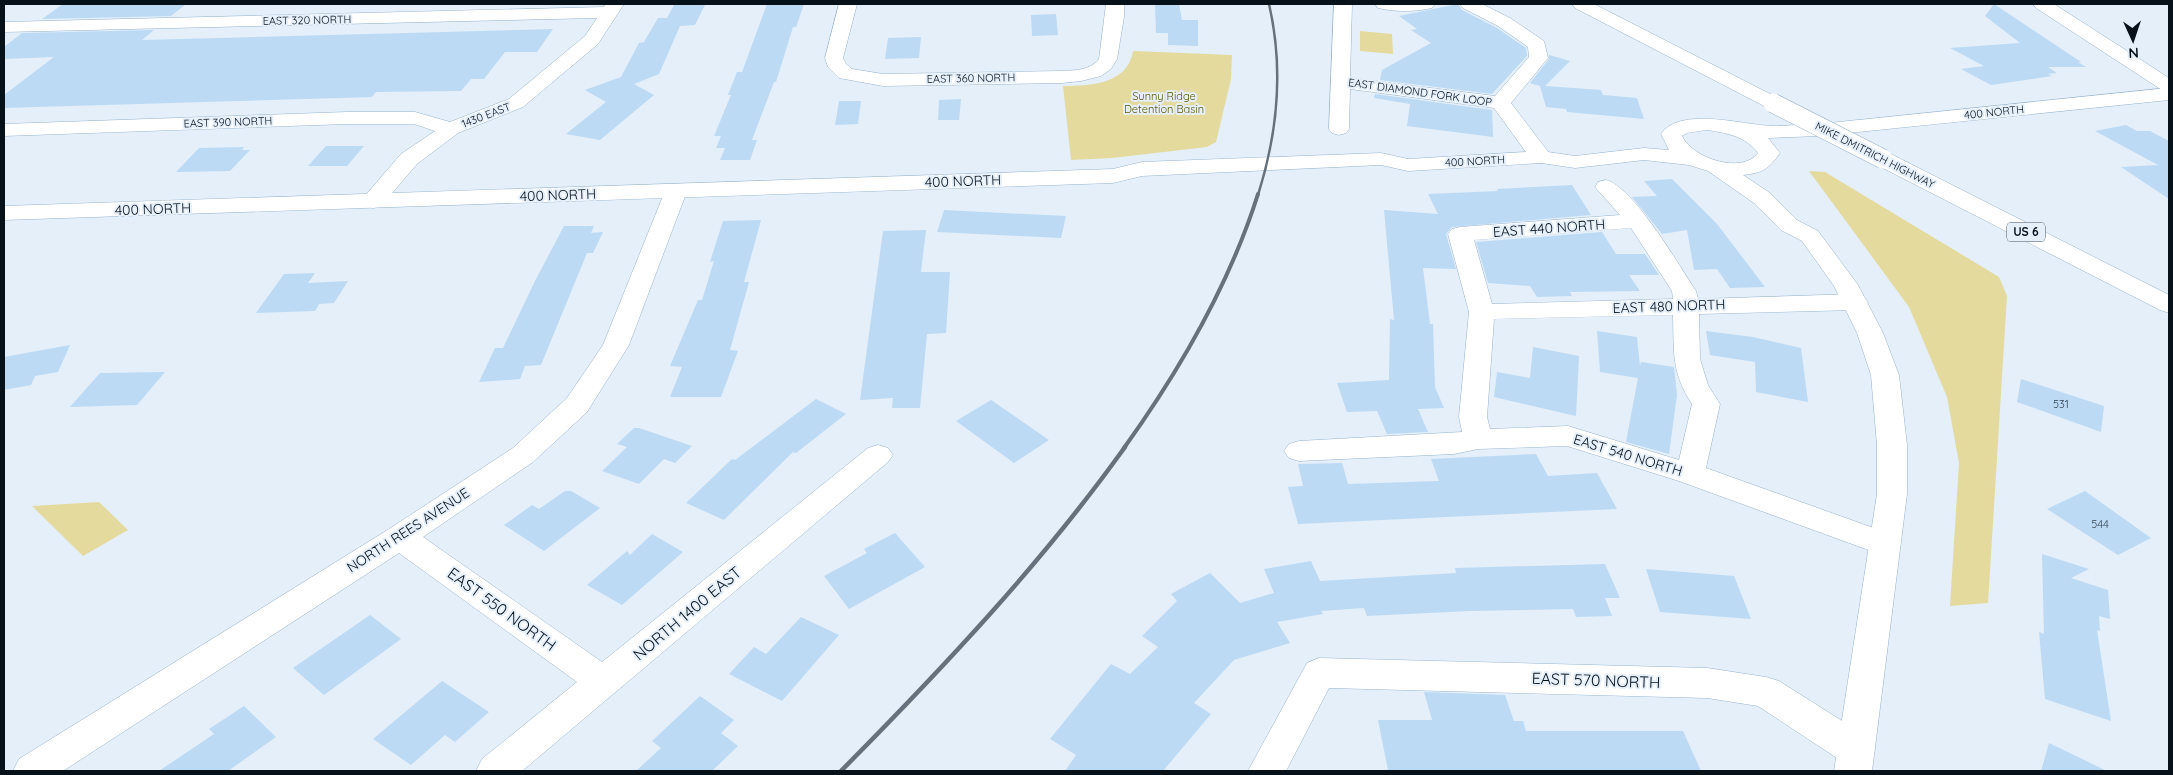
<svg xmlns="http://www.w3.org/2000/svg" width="2173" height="775" font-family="Quicksand,sans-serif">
	<rect width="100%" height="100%" fill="#e4effa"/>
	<path fill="#e4da9d" d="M1360 31 1392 34 1393 54 1360 51Z
		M1133 51 1232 55 1231 79 1216 142 1207 147 1112 158 1071 160 1063 86C1090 86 1128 84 1133 51Z
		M1809 171 1825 172 1999 277 2007 296 1988 603 1950 606 1959 463 1947 397 1909 307Z
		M99 502 128 530 83 556 32 506Z"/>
	<path fill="#bcdaf4" d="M63 4H186L171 16 42 19Z
		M767 4H804L796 27H793L776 82H774L752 140H757L750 160H720L725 148H716L721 136H714L731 95H728L737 72H742Z
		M1179 4 1182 20H1198V46L1168 45V33H1156L1155 5Z
		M1458 4 1462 10 1497 28 1526 48 1527 56 1492 94 1380 80 1382 70 1431 43 1411 30 1417 29 1399 16Z
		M1994 4 2081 62H2078L2086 67H2048L2057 73 2048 74 2052 76 1991 85 1961 69 1984 66 1950 48 2020 43 1985 16Z
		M674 5H705L695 25 680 26 659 74 634 84 654 95 600 140 566 134 606 102 585 90 621 77 639 43 644 42 658 18H667Z
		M1056 14 1058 35 1032 36 1031 15Z
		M553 29 537 52H505L484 79H471L461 91 376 92 372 97 4 108V95L54 57 4 59V47L22 33 154 30 142 40Z
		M921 37 919 58 885 59 888 38Z
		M1549 55 1570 61 1545 86 1601 90 1603 95 1637 98 1644 119 1567 112 1566 109 1546 107 1540 86 1530 83 1549 59Z
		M1375 94 1492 110 1493 137 1407 126 1410 104 1374 98Z
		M961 99 959 120H938L939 100Z
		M839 101H861L858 124 835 125Z
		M2126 125 2137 131H2150L2169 141V199L2121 167 2158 165 2095 131Z
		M326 146H364L347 166H308Z
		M244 147 242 150H250L230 171 176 172 199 148Z
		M1672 179 1717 224 1765 287 1730 288 1717 269 1694 270 1687 230 1662 234 1632 197 1657 196 1644 181Z
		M1572 185 1591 215 1452 227 1446 234 1456 269 1423 268 1430 324H1433L1435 387 1444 408 1418 409 1428 432 1387 434 1377 411 1347 412 1337 383 1389 380 1390 319 1394 320 1384 210 1438 214 1428 194 1498 191 1497 189Z
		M944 210 1066 216 1061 238 937 232Z
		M761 220 744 282H749L730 350 738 351 721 397H670L682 367 670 366 698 300H702L714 261 710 262 723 221Z
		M564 226H594L591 233 603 232 593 253H587L541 365 525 366 520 379 479 382 495 348H503L535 281Z
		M926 230 921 272H950L946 333 927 334 920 408H892L893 398 860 400 883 231Z
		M1602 232 1616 254H1645L1659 275H1629L1640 291 1570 292 1572 296 1537 297 1530 286 1488 283 1476 242Z
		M315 273 308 283 348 281 334 303 319 304 315 311 256 313 284 274Z
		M1597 331 1637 337 1640 366 1641 362 1674 367 1677 395 1669 454 1626 442 1638 378 1600 372Z
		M1706 331 1753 337 1801 348 1808 402 1756 392 1755 362 1710 355Z
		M70 345 58 372 35 376 31 385 4 390V357Z
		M1533 347 1579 356 1576 416 1494 397 1497 372 1530 378Z
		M165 372 137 405 70 407 100 373Z
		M2021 379 2104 406 2101 432 2017 402Z
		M816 399 846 414 796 453 793 452 724 520 686 503 732 459 735 460Z
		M991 400 1049 440 1014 463 956 421Z
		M634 428H639L692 446 675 463 664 459 639 484 602 471 627 447 617 444Z
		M1536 454 1548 476 1597 473 1617 509 1298 524 1288 487 1303 486 1298 464 1342 463 1348 484 1439 481 1431 459Z
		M565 491H571L600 508 544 551 504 525 532 505 539 509Z
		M2085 491 2151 538 2118 555 2047 509Z
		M895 533 925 567 849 609 824 576 867 553 864 549Z
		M652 534 683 552 622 605 587 585 627 551 630 555Z
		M2042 554 2089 569 2071 578 2108 590 2110 619 2099 616 2100 631 2097 630 2111 721 2045 699 2039 632 2044 634Z
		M1311 561 1320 581 1456 573 1455 568 1605 564 1620 598H1605L1612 616 1576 617 1573 609 1469 611 1367 616 1364 608 1321 611 1323 614 1277 622 1290 643 1234 660 1194 703 1211 714 1163 771H1065L1076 755 1050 739 1111 664 1130 674 1158 647 1142 636 1177 601 1171 594 1210 573 1240 603 1274 593 1264 569Z
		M1646 569 1734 576 1751 619 1660 612Z
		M370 615 401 639 324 695 293 668Z
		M801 617 839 635 782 701 729 674 754 647 766 654Z
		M442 681 489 712 455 742 445 735 411 765 373 739Z
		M1424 692 1505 695 1514 721H1523L1526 731H1683L1701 771 1388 770 1378 720H1432Z
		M700 696 734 720 721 733 738 746 712 771H636L661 748 652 741Z
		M244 706 276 737 228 771H159L214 734 209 729Z
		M2049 743 2107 771H2041Z"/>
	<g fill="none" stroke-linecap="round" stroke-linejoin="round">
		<g stroke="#97b3cd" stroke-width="1">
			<path id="minor" d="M606 4H624L598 44 523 107 458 133 417 164 381 206 373 208 365 206 362 201 365 196 401 154 435 131 414 124H347L4 136V124L347 112H415L450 122 509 99 585 36 597 18 4 32V22L604 7Z
				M839 4H857L843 58 846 64 852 69 883 74 1062 71C1076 70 1089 71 1099 59L1106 4H1124V17L1117 59 1111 69 1101 76 1081 81 1062 83 883 86 839 78 828 67 825 58Z
				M1334 4H1352L1350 78 1495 96 1529 57 1528 47 1498 26 1463 8 1460 4H1482L1510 18 1544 41 1548 58 1511 103 1552 157 1549 162 1541 163 1533 162 1494 108 1350 89 1349 129 1346 133 1339 135 1332 133 1329 129Z
				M1375 4H1435L1432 8C1415 12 1395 12 1378 8Z
				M2033 4H2054L2169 78V92L2162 90 2036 8Z
				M1606 180C1634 187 1679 266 1696 291L1698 299 1855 294 1864 297 1868 302 1864 307 1855 310 1699 314 1700 359 1708 385 1720 404 1706 468 1896 536 1901 544 1896 552 1885 556 1874 552 1679 481 1567 446 1478 449 1454 454 1299 461 1289 458 1284 451 1289 444 1299 441 1462 432 1459 417 1469 312 1448 234 1452 229 1460 227 1620 215 1595 187 1598 182ZM1631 228 1672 291 1673 299 1492 304 1474 240ZM1673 315C1674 351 1671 372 1692 404L1679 460 1568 426 1490 429 1487 417 1494 319Z
				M676 184 684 186 687 191 629 345 587 412 533 462 423 537 602 662 868 448 878 445 888 448 893 455 888 462 522 771H476L482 759 577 682 399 553 63 771H13L19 759 389 529 513 448 567 398 603 345 665 191 668 186Z
				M1319 658 1707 668 1766 677 1779 681 1869 738 1875 750 1869 762 1856 766 1843 762 1758 706 1707 698 1329 688 1286 771H1248L1307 663Z"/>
		</g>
		<g stroke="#97b3cd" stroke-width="1">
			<path id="major" d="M2169 88V100L1819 136 1768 138 1780 153C1769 169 1762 173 1743 175L1770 193 1797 220 1818 231 1858 285 1883 333 1899 375 1907 445V494L1872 771H1834L1877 494V445L1871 375 1857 333 1834 286 1802 241 1781 230 1754 203 1708 171 1689 165 1644 160 1575 168 1541 163 1408 171 1381 165 1142 176 1113 183 4 220V206L1113 169 1142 162 1381 153 1408 159 1541 151 1575 156 1644 148 1669 150 1661 134C1680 106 1743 125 1772 126 1788 126 1804 124 1819 124ZM1707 130C1726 133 1746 136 1758 153 1742 175 1692 158 1682 136L1687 133Z"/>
		</g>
		<g stroke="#97b3cd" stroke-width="1">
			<path id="highway" d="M1572 4H1594L1780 99 1783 103 1780 107 1773 109 1766 107 1575 8Z
				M1883 153 1891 154 2169 295V313L2160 310 1875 164 1872 159 1875 154Z"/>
		</g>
		<use href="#minor" fill="#fff" fill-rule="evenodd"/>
		<use href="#major" fill="#fff" fill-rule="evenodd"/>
		<use href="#highway" fill="#fff" fill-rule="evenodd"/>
		<path stroke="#67717b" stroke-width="2.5" d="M1258 195C1278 132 1284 69 1269 4"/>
		<path stroke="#67717b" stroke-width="4" d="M1124 448C1180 370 1229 286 1258 194"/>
		<path stroke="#67717b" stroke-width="4.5" d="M841 771C942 669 1042 563 1125 447"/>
		<g stroke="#97b3cd" stroke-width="20" stroke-linecap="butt">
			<path id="highway-bridge" d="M1773 103 1883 159"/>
		</g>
		<use href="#highway-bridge" stroke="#fff" stroke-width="19"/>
	</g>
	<g text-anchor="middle" stroke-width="4" stroke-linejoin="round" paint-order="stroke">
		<g font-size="11" fill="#07111a" stroke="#e4effa">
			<text transform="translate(307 20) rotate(-1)" y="4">EAST 320 NORTH</text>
			<text transform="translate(971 78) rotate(-1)" y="4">EAST 360 NORTH</text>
			<text transform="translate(1420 92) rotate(8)" y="4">EAST DIAMOND FORK LOOP</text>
			<text transform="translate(1994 112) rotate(-6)" y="4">400 NORTH</text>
			<text transform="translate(486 115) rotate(-21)" y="4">1430 EAST</text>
			<text transform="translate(228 122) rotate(-2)" y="4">EAST 390 NORTH</text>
			<text transform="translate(1875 155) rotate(27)" y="4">MIKE DMITRICH HIGHWAY</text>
			<text transform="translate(1475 161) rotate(-3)" y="4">400 NORTH</text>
		</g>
		<g font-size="11" fill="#625707" stroke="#e4effa">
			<text x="1164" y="100">Sunny Ridge<tspan x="1164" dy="13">Detention Basin</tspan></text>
		</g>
		<g font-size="11" fill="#344350">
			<text x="2061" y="408">531</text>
			<text x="2100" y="528">544</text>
		</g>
		<rect fill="#e4effa" stroke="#49545d" stroke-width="1" x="2007" y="222.5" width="38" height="19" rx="4"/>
		<g font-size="12" font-weight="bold" fill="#07111a">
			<text x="2026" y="236">US 6</text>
		</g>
		<g font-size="14" fill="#07111a" stroke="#e4effa">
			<text transform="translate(963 181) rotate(-2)" y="5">400 NORTH</text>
			<text transform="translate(558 195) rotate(-2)" y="5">400 NORTH</text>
			<text transform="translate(153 209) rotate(-2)" y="5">400 NORTH</text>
			<text transform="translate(1549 228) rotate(-4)" y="5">EAST 440 NORTH</text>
			<text transform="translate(1669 306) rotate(-2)" y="5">EAST 480 NORTH</text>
			<text transform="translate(1628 455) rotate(17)" y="5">EAST 540 NORTH</text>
			<text transform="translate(408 530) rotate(-33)" y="5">NORTH REES AVENUE</text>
		</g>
		<g font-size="16" fill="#07111a" stroke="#e4effa">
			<text transform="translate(502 609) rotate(36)" y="6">EAST 550 NORTH</text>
			<text transform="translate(687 613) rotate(-40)" y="6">NORTH 1400 EAST</text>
			<text transform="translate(1596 680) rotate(2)" y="6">EAST 570 NORTH</text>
		</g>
	</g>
	<rect width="2173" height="775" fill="none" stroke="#07111a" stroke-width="10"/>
	<g transform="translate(2133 40) rotate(177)" stroke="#e4effa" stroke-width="4" paint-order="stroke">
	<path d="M0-4L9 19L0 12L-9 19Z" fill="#07111a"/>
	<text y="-8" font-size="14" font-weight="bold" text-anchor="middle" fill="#07111a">N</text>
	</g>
</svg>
